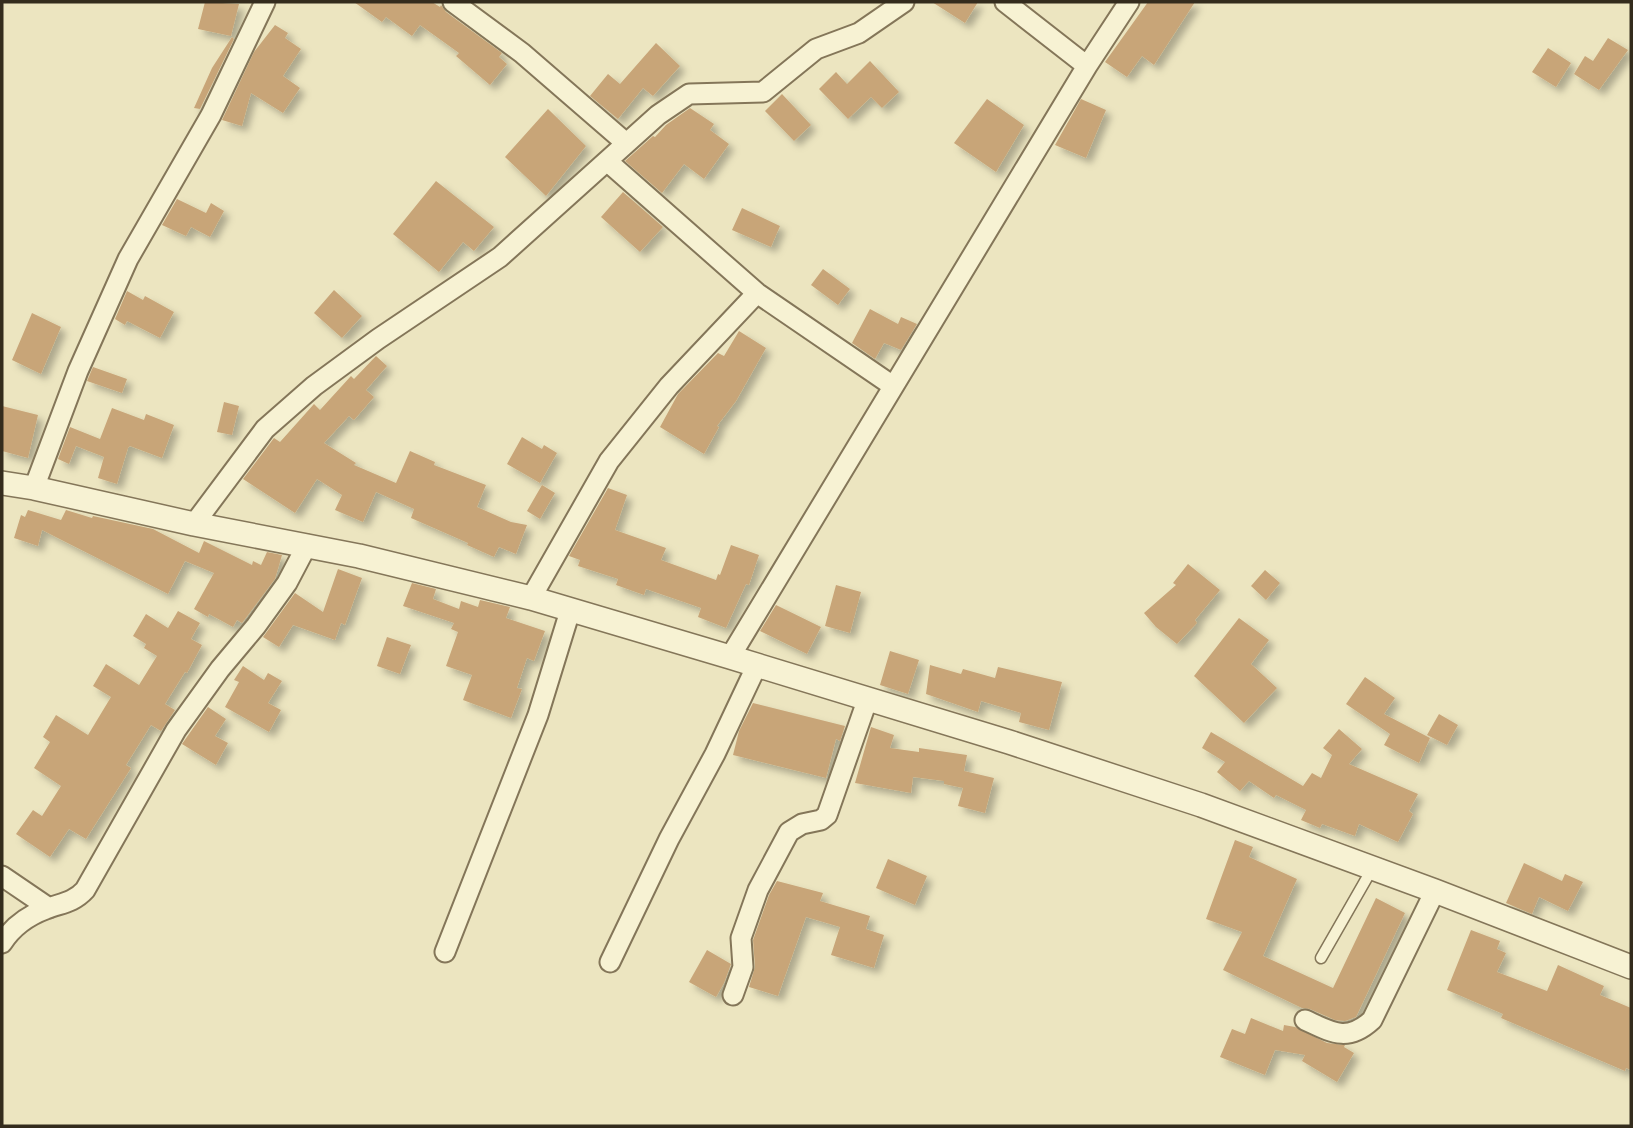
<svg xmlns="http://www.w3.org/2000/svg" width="1633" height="1128" font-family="'Playfair Display',serif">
	<defs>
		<filter id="shadow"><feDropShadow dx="5.5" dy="5.5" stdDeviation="3.5" flood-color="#0004"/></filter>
	</defs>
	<rect width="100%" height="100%" fill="#ece5c0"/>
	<path fill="#c8a578" filter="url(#shadow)" d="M205 2 239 4 231 36 198 29Z
		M354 2H432L440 7 441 5 446 12 502 53 499 57 507 64 490 85 456 56 459 53 420 25 412 36 386 17 382 22Z
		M932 2H978L965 23Z
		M1148 2H1195L1154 65 1142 56 1127 77 1105 62Z
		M275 25 288 33 285 38 301 49 283 76 300 88 283 113 251 93 242 126 222 120 254 52Z
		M232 37 234 39 200 109 194 108 212 68Z
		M1608 38 1628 50 1599 90 1574 74 1585 56 1593 61Z
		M656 43 680 66 653 96 643 88 618 119 590 96 608 74 620 84Z
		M1548 48 1571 63 1556 87 1532 72Z
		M870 61 899 92 882 108 871 97 848 119 819 89 836 72 847 84Z
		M782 94 811 125 794 141 765 111Z
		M987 99 1024 125 996 172 954 143Z
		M1081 99 1106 110 1086 158 1055 145Z
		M690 108 714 124 710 130 729 144 704 179 684 164 662 193 625 161 653 136 655 137 666 125Z
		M548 109 586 146 546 196 505 157Z
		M436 181 494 227 474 251 463 242 439 272 393 234Z
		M623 192 663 227 640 252 601 217Z
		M177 199 206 213 211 203 224 211 210 237 191 227 186 236 162 225Z
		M742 208 780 226 771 247 732 230Z
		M823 269 850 289 838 305 811 285Z
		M334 290 362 316 342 338 314 313Z
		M127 291 143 300 145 296 174 312 160 338 127 321 125 325 115 319Z
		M870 309 898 324 901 317 917 324 901 350 884 343 875 359 852 343Z
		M32 313 61 327 41 374 12 360Z
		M739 331 766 348 736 401 717 426 719 427 704 454 660 427 678 394 718 353 724 356Z
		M376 356 387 366 366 390 374 397 354 420 349 416 324 443 356 463 354 465 396 483 410 451 435 462 434 465 486 485 477 507 511 522 527 525 516 554 499 547 494 557 467 545 468 543 411 518 414 509 376 492 363 522 335 510 342 495 317 479 295 513 243 479 274 438 280 442 314 404 320 410 351 376 354 379Z
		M93 367 127 379 122 393 87 381Z
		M224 402 239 406 232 435 217 432Z
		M2 406 38 415 28 458 2 451Z
		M112 408 144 420 146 414 174 425 162 458 130 446 128 448 117 484 98 478 104 457 76 446 69 464 58 459 70 427 100 439Z
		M522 437 542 449 544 445 557 453 540 483 507 464Z
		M542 485 555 493 540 519 527 511Z
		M608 488 627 495 615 530 666 548 661 560 716 580 718 574 720 575 731 545 759 555 749 585 746 584 726 628 698 617 701 608 646 589 644 595 616 585 618 579 578 566 580 560 569 556Z
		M28 510 61 520 66 510 92 518 93 516 153 529 199 553 204 541 252 565 253 561 261 565 267 552 282 555 275 579 242 623 237 620 233 627 209 614 208 617 194 609 214 573 185 561 168 594 42 530 38 546 14 538 21 515 25 517Z
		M1188 564 1220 590 1195 620 1197 623 1177 644 1156 627 1144 613 1176 585 1173 583Z
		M338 569 362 578 345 625 341 623 335 640 293 625 279 647 263 637 295 593 323 612Z
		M1265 570 1280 583 1266 600 1251 586Z
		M412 583 436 589 433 599 459 609 461 601 478 607 480 600 510 607 506 618 545 631 534 661 527 658 517 688 522 689 511 718 463 700 472 675 446 666 458 632 451 629 454 623 403 606Z
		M836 585 861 592 850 633 825 626Z
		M776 605 821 627 807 654 760 631Z
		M178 611 200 623 191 639 202 645 187 673 185 672 165 704 175 710 161 731 151 725 126 765 131 768 86 839 69 829 50 857 16 834 33 810 42 816 61 786 34 768 50 742 43 737 56 715 88 735 111 697 93 686 106 664 139 685 157 656 144 648 146 644 133 636 146 614 168 628Z
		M1239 618 1269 640 1251 664 1277 688 1244 723 1194 676Z
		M387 637 411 645 400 674 377 666Z
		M890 651 919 660 908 694 880 685Z
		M930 665 961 674 963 669 995 678 998 667 1062 682 1049 730 1019 722 1021 713 981 701 978 712 926 694Z
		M243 666 264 680 268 673 282 681 268 703 281 710 269 732 225 707 239 682 234 680Z
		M1365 677 1395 698 1384 714 1430 738 1419 763 1384 745 1390 734 1346 704Z
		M753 703 845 726 840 741 836 739 826 778 733 755 739 731Z
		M208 707 226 719 215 736 228 743 216 765 182 744Z
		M1439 714 1458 725 1447 745 1427 735Z
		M871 727 894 735 890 748 919 752V748L967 755 964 771 994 778 985 813 958 806 963 788 944 784V781L913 777 911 793 855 783Z
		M1339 729 1362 749 1349 764 1418 794 1409 811 1413 814 1398 842 1359 824 1355 836 1322 824 1320 828 1301 820 1306 810 1276 795 1274 798 1249 781 1240 791 1217 772 1225 762 1202 748 1211 732 1303 786 1312 773 1321 778 1332 755 1323 748Z
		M1235 840 1253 847 1249 857 1297 879 1263 956 1333 988 1376 898 1405 913 1356 1017 1345 1021 1335 1020 1310 1009 1302 1008 1223 970 1242 932 1206 919Z
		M888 859 927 876 915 905 876 888Z
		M1524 863 1562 881 1565 874 1583 882 1568 911 1539 897 1532 914 1506 903Z
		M777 881 823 893 820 901 870 916 866 929 884 935 874 968 831 955 840 927 806 917 778 996 749 987 755 967 753 940 769 895Z
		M1471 930 1500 941 1497 949 1506 953 1497 972 1547 991 1558 965 1604 986 1600 995 1631 1008V1070L1626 1068 1625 1071 1501 1018 1503 1014 1447 990Z
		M707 950 731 964 724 983 716 997 689 982Z
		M1251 1018 1283 1031 1284 1025 1295 1027 1327 1043 1345 1045 1344 1047 1354 1053 1337 1082 1302 1061 1305 1055 1275 1050 1265 1075 1220 1057 1232 1029 1245 1034Z"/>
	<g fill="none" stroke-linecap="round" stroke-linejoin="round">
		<g stroke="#847659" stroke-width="13">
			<path id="service" d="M1321 958 1372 869"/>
		</g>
		<g stroke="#847659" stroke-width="23">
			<path id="minor" d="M453 2 522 53 626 143
				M1005 2 1087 66
				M607 161 757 293 893 386
				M34 488 78 371 128 259 211 115 265 2
				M194 524 265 429 314 386 378 339 500 257 658 115 689 94 763 92 816 49 859 33 904 2
				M531 598 609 461 669 386 757 293
				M730 657 1087 66 1129 2
				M2 876 49 908
				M2 943C13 926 27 916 46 909 61 903 73 903 85 890L176 730 220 669 256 626 287 583 307 545
				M445 952 538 715 570 611
				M610 962 669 839 715 754 757 665
				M733 995 743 967 741 938 758 890 789 832 802 824 821 820 827 815 868 698
				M1305 1020C1331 1032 1347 1043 1372 1020L1435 891"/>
		</g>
		<g stroke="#847659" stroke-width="26">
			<path id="tertiary" d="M2 483 34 488 194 524 359 556 531 598 730 657 1009 742 1201 805 1435 891 1631 967"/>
		</g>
		<use href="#service" stroke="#f7f2d3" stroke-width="10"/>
		<use href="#minor" stroke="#f7f2d3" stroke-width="19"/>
		<use href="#tertiary" stroke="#f7f2d3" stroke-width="23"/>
	</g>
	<rect width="1633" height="1128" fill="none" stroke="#342c1d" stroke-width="7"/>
</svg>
